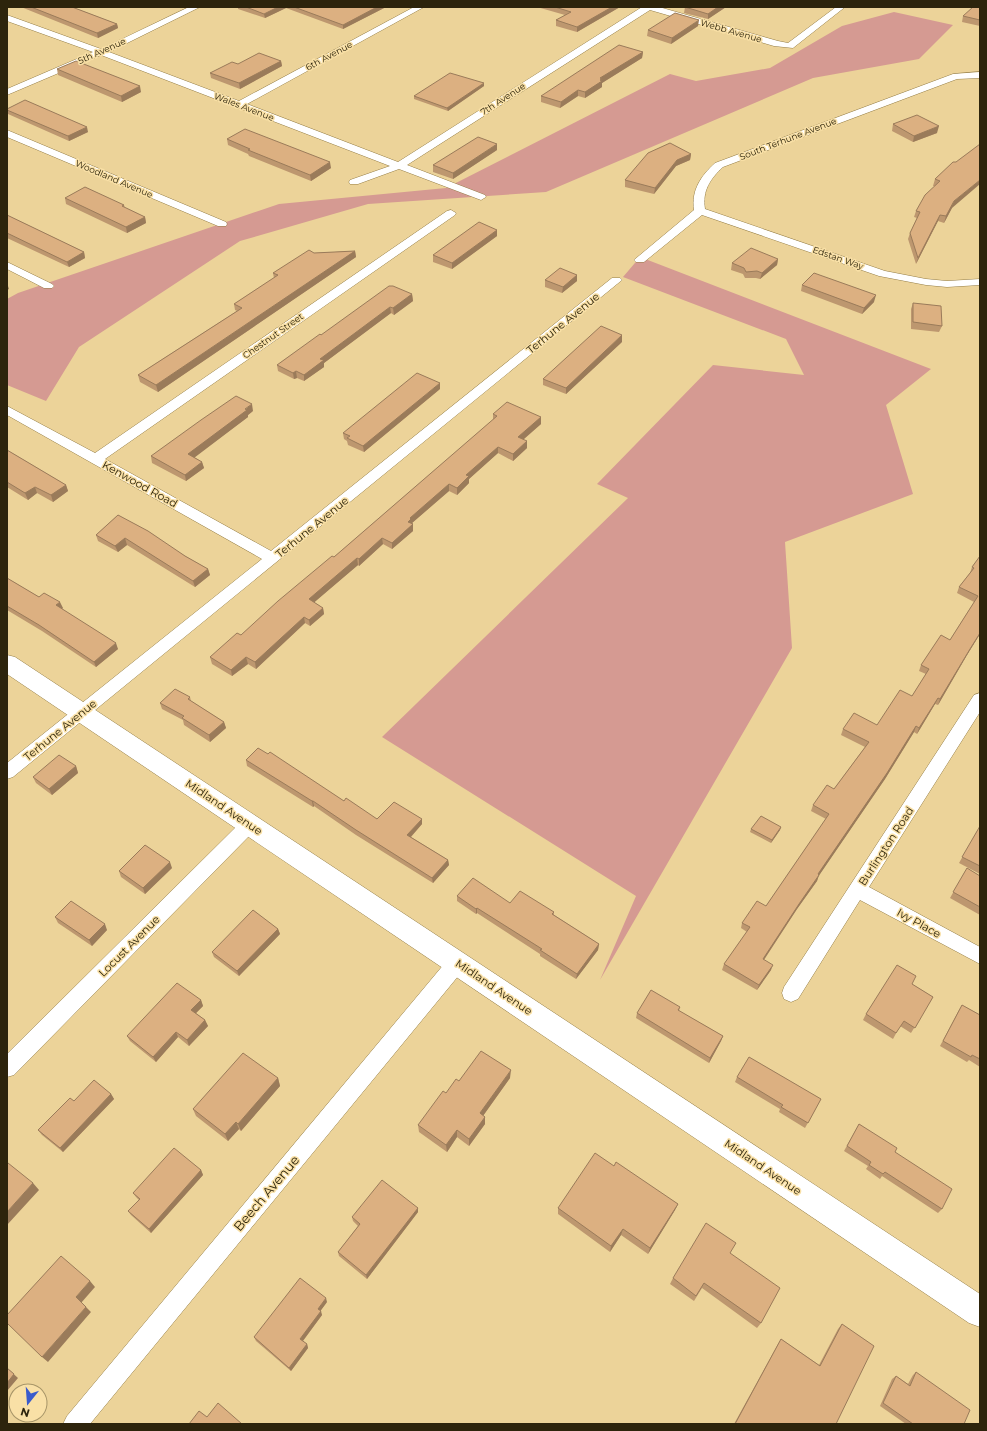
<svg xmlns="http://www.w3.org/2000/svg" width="987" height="1431" font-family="Montserrat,sans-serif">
	<rect width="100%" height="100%" fill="#ecd399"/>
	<path fill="#d59a92" d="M894 12 953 25 919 59 813 78 546 192 368 204 240 241 79 347 46 401 7 385V299L18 293 279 204 446 188 670 74 696 81 770 68 842 26Z
		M640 257 931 369 886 405 913 494 785 542 792 648 600 980 636 896 382 737 628 498 597 484 713 365 804 375 786 339 623 277Z"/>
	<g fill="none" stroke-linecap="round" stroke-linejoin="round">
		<g stroke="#957e46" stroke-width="1">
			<path id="street" d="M189 7H200L109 52 239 101 414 7H424L247 104 398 162 642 7H659L778 41 788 43 836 7H845L793 48 774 46 650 10 407 165 485 195 486 197 481 200 399 169 358 184H350L349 182 350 180 390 166 101 55 7 95V89L93 52 7 21V15L101 49Z
				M980 72V78L957 79 723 167C710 179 702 191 705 209L885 271 926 279 947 281 980 279V285L947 287 926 285 879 276 702 215 644 262H636L634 260 694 210C691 190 701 176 715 163L953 74Z
				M7 130 226 222 227 224 226 226H218L7 137Z
				M451 210 456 213 455 215 105 459 271 551 612 278H620L622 280 13 777 7 779V763L262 559 7 415V406L95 453 447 211Z
				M7 262 52 284 54 286 52 288H44L7 269Z
				M980 693V712L869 887 980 947V964L860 900 798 999 791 1002 784 999 782 993 784 987 974 695Z
				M250 817 256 819 259 824 256 829 14 1075 7 1077V1054L244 819Z
				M457 955 464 957 466 963 464 969 90 1424H63L67 1416 450 957Z"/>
		</g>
		<g stroke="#957e46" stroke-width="1">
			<path id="secondary" d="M7 655 15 657 980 1294V1327L969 1323 7 674Z"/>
		</g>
		<use href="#street" fill="#fff" fill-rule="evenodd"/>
		<use href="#secondary" fill="#fff" fill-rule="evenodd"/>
	</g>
	<path fill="#bd976f" d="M21 7H72L117 24 118 28 98 38Z
		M238 7H386L343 29 286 8 265 18 238 9Z
		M537 7H620L577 32 556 26V20L565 15Z
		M685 7H726L708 19 684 13Z
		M980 7V26L962 22 963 16Z
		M698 26 671 44 647 36 648 30Z
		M643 52 642 58 602 83V87L585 98 578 96 560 108 541 102V96Z
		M281 61 282 66 240 89 211 78 210 73 238 64Z
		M57 69 141 92 122 102 58 75Z
		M484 86 448 111 414 99V96Z
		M7 109 88 132 69 141 8 114Z
		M893 124 937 133 913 142 892 131Z
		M227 139 331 168 311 181 249 156 248 154 228 145Z
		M497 150 453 179 433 172V165Z
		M691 154 690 160 676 166 654 194 625 187V180Z
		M956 162 952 208 944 223 938 221 916 264 908 239 910 233 917 218 914 217 916 211 935 186H933L935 179Z
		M65 198 124 205 125 208 145 217 146 223 127 233 66 204Z
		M7 215 84 252 85 258 69 267 7 238Z
		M497 230V236L452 269 433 262V255Z
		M355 251 356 257 158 392 140 382 138 375 237 311 235 310 234 304 274 278 273 273 314 253Z
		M778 259 777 265 760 279 756 278H745L743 274 731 270 732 263Z
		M577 275V281L562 293 545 287V280Z
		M802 285 874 302 862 314 801 291Z
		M412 294 413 301 394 315 391 313 324 363V367L304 381 297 378 294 379 278 371 277 365 321 335Z
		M913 303 942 326 939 332 911 329V309Z
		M622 342 566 394 543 385V379Z
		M440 389 364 452 348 445 347 441 344 439 343 433Z
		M253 411 248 415V417L194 457 202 462 204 468 186 481 152 463 151 456Z
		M493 414 541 417V424L523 440 527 448 513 461 498 453 469 479V483L457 495 449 491 412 523 413 531 392 549 383 544 359 566 358 565 314 602 323 608 324 614 310 626 305 623 256 669 248 664 232 676 212 664 210 657 241 635 334 557 493 420Z
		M7 450 66 485 68 491 53 502 37 493 28 500 7 487Z
		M118 515 185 556 208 569 210 575 195 587 127 545 118 552 98 541 96 535Z
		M980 556V634L967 655 938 705 935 704 917 734 914 732 885 779 819 875 817 881 797 909 764 960 771 970 757 990 722 970 724 964 747 932 741 928 742 923 766 906 826 819 811 811 813 805 834 789 865 747 841 735 843 729 877 725 912 696 926 674 919 671 921 665 950 640 974 602 957 593 959 587 970 573 972 567Z
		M7 578 39 597 63 608 62 609 118 649 96 667 42 631 7 610Z
		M190 697 191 701 224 722 226 728 210 742 184 725 183 720 162 709 160 703Z
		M246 760 344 801 377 819H422V824L411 837 448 860 449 865 433 883 356 835 314 806 313 807 247 766Z
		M76 766 78 773 52 795 36 783 33 777Z
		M980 826V874L959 863Z
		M781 827 780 830 771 843 750 832 751 829Z
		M172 868 145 894 121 877 119 871Z
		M967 868 980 876V915L950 898Z
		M457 896 510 903 554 912V915L599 944 598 950 576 979 540 956V954L477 913 476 914 457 901Z
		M55 917 107 930 92 946 58 923Z
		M278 929 280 934 239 976 214 957 212 952Z
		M912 984 933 997 911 1033 900 1026 893 1039 863 1020 866 1014Z
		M201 1000 203 1006 196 1013 205 1020 208 1026 189 1046 178 1037 156 1062 130 1041 127 1036Z
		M962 1005 980 1015V1067L969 1060 967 1062 940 1046 959 1010Z
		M680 1007 679 1011 723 1036 721 1041 709 1063 636 1018 637 1013Z
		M737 1077 821 1099 805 1128 779 1112 780 1109 735 1082Z
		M278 1078 280 1086 241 1131 239 1129 228 1141 196 1116 193 1109Z
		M510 1078 483 1116 485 1117V1124L469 1146 457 1137 447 1152 419 1132 418 1125 446 1093 459 1081Z
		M111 1094 114 1099 63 1152 42 1135 38 1130 74 1101Z
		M859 1124 895 1152 942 1209 938 1213 882 1176 880 1179 866 1169 868 1166 844 1151Z
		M614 1166 678 1204 675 1210 648 1254 621 1235 610 1252 558 1214V1208Z
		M201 1170 203 1175 151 1233 131 1215 128 1211 139 1200 136 1197 133 1193Z
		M418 1208V1212L367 1279 339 1256 338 1252 358 1226 353 1221 352 1217Z
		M730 1254 761 1323 757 1328 702 1288 694 1301 670 1284 673 1278Z
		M327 1302 320 1311 322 1315 303 1341 307 1344 308 1348 291 1371 256 1341 254 1337Z
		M842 1324 836 1424H734L778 1344 781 1339 819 1365 838 1329Z
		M916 1372 964 1424H906L880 1406 892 1379 896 1376 908 1384 913 1375Z"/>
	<path fill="#9a7b5a" d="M278 7H285L286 8 265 18 264 14Z
		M377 7H386L343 29V25Z
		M612 7H620L577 32V27Z
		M718 7H726L708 19V14Z
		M699 20 698 26 671 44 672 38Z
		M117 24 118 28 98 38 97 33Z
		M643 52 642 58 602 83V87L585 98V92L600 78Z
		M281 61 282 66 240 89 239 83Z
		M484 83V86L448 111 447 108Z
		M140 86 141 92 122 102 121 96Z
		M578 90V96L560 108 561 102Z
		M939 126 937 133 913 142 914 136Z
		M87 127 88 132 69 141 68 136Z
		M497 144V150L453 179V173Z
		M691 154 690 160 676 166 654 194 655 188 677 160Z
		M330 162 331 168 311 181 310 175Z
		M980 180V184L952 208 944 223 946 216 954 201Z
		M940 215 938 221 916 264 918 258Z
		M145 217 146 223 127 233 126 227Z
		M497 230V236L452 269V263Z
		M355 251 356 257 158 392 156 385Z
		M84 252 85 258 69 267 67 262Z
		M778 259 777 265 760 279 762 273Z
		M577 275V281L562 293 563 287Z
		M7 283 9 289 7 290Z
		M412 294 413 301 394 315 393 308Z
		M876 295 874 302 862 314 864 308Z
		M390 307 391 313 324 363V367L304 381V375L320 359Z
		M622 335V342L566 394V388Z
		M296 371 297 378 294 379 293 373Z
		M440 383V389L364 452 363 446Z
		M252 404 253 411 248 415V417L190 461 188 454Z
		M541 417V424L518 444V437Z
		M527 441V448L513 461V454Z
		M498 447V453L469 479V483L457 495V488L466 475Z
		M202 462 204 468 186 481 185 475Z
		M449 484V491L412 523 413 524V531L392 549V543L408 522 410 518Z
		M66 485 68 491 53 502 51 495Z
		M35 487 37 493 28 500 25 493Z
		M125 538 127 545 118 552 115 546Z
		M382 538 383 544 359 566V559Z
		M357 558 358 565 310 606 309 599Z
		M208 569 210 575 195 587 193 581Z
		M60 602 63 608 58 611 56 605Z
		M323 608 324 614 310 626 309 620Z
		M304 617 305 623 256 669 255 662Z
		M980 633V634L967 655 938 705 940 699 970 649Z
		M116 643 118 649 96 667 94 662Z
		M246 657 248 664 232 676 231 670Z
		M938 698 935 704 917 734 919 728Z
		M224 722 226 728 210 742 209 735Z
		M916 726 914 732 885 779 816 880 818 874Z
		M76 766 78 773 52 795 49 789Z
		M312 801H313L314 806 313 807Z
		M422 819V824L408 840 407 835Z
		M781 827 780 830 771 843 772 840Z
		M448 860 449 865 433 883 432 878Z
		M170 862 172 868 145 894 143 888Z
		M819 875 817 881 797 909 761 964 763 959 799 904Z
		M477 908V913L476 914V909Z
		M105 924 107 930 92 946 89 940Z
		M278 929 280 934 239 976 237 971Z
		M599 944 598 950 576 979 577 974Z
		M773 965 771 970 757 990 759 985Z
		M201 1000 203 1006 194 1015 191 1010Z
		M205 1020 208 1026 189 1046 187 1040Z
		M176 1032 178 1037 156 1062 153 1057Z
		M723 1036 721 1041 709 1063 710 1058Z
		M511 1070 510 1078 480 1120V1113Z
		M278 1078 280 1086 241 1131 238 1124Z
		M111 1094 114 1099 63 1152 60 1148Z
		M485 1117V1124L469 1146V1139Z
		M236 1122 239 1129 228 1141 225 1134Z
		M457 1130V1137L447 1152 446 1145Z
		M201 1170 203 1175 151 1233 149 1229Z
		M33 1183 39 1190 7 1225V1212Z
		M678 1204 675 1210 648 1254 650 1248Z
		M418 1208V1212L367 1279 366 1275Z
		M623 1229 621 1235 610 1252 611 1246Z
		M90 1281 95 1287 81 1303 76 1297Z
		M326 1298 327 1302 319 1313 318 1309Z
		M86 1307 91 1312 48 1362 42 1357Z
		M321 1311 322 1315 302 1342 300 1339Z
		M307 1344 308 1348 291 1371 289 1368Z
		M7 1368 18 1378 7 1391Z"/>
	<path fill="#dcb081" stroke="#9a7b5a" d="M31 7H72L117 24 97 33Z
		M246 7H278L264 14Z
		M294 7H377L343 25Z
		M555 7H612L577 27 556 20 571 12Z
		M685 7H718L708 14Z
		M973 7H980V20L963 16Z
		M675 13 699 20 672 38 648 30Z
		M619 45 643 52 600 78 602 79 600 80 602 81 585 92 578 90 561 102 541 96Z
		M259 53 281 61 239 83 210 73 232 62 238 64Z
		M76 61 140 86 121 96 57 69Z
		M450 73 484 83 447 108 414 96Z
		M25 100 87 127 68 136 7 110V109Z
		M917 115 939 126 914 136 893 124Z
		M245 129 330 162 310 175 248 150 250 149 227 139Z
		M478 137 497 144 453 173 433 165Z
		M670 143 691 154 677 160 655 188 625 180 648 153Z
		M980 144V180L954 201 946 216 940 215 918 258 910 233 920 212 916 211 925 195 940 181 935 179 953 162H956Z
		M85 187 124 205 122 206 145 217 126 227 65 198Z
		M7 215 84 252 67 262 7 233Z
		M479 222 497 230 452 263 433 255Z
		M751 248 778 259 762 273 757 271 746 272 744 268 732 263Z
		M309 250 314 253 355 251 156 385 138 375 242 308 234 304 278 275 273 273Z
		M560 268 577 275 563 287 545 280Z
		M814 273 876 295 864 308 802 285Z
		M389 286H393L412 294 393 308 390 307 320 359 324 360 304 375 296 371 293 373 277 365 320 334 321 335Z
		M913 303 941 306 942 326 913 322Z
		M601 326 622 335 566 388 543 379Z
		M417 373 440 383 363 446 347 438 350 436 343 433Z
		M236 396 252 404 245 409 247 410 188 454 202 462 185 475 151 456 201 420Z
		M507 402 541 417 518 437 527 441 513 454 498 447 466 475 469 476 457 488 449 484 410 518 411 519 408 522 413 524 392 543 382 538 359 559 357 558 309 599 323 608 309 620 304 617 255 662 246 657 231 670 210 657 237 633 241 635 278 601 332 556 334 557 497 416 493 414Z
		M7 450 66 485 51 495 35 487 25 493 7 482Z
		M118 515 148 531 185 556 208 569 193 581 125 538 115 546 96 535Z
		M980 556V633L970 649 940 699 938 698 919 728 916 726 887 773 818 874 819 875 799 904 763 959 773 965 759 985 724 964 750 927 742 923 757 901 766 906 829 814 813 805 827 785 834 789 869 742 843 729 854 713 877 725 900 690 912 696 929 669 921 665 941 635 950 640 978 596 959 587 974 568 972 567Z
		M7 578 39 597 44 593 60 602 56 605 116 643 94 662 39 625 7 606Z
		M175 689 190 697 188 699 224 722 209 735 182 718 184 716 160 703Z
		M258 748 268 754 270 752 344 801 346 798 377 819 394 802 422 819 407 835 448 860 432 878 356 830 313 801H312L246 760Z
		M59 755 76 766 49 789 33 777Z
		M761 816 781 827 772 840 751 829Z
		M980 826V866L962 857Z
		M145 845 170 862 143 888 119 871Z
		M967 868 980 876V907L953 892Z
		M473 878 510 903 520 891 554 912 552 914 599 944 577 974 540 950 542 949 477 908 476 909 457 896Z
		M71 901 105 924 89 940 55 917Z
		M253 910 278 929 237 971 212 952Z
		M897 965 916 976 912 984 933 997 915 1028 904 1021 896 1033 866 1014Z
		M177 983 201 1000 191 1010 205 1020 187 1040 176 1032 153 1057 127 1036Z
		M651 990 680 1007 678 1010 723 1036 710 1058 637 1013Z
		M962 1005 980 1015V1059L972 1055 971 1057 943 1041Z
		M481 1051 511 1070 480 1113 485 1117 469 1139 457 1130 446 1145 418 1125 443 1091 446 1093 456 1079 459 1081Z
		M243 1053 278 1078 238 1124 236 1122 225 1134 193 1109Z
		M749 1057 821 1099 808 1123 781 1107 783 1105 737 1077Z
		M94 1080 111 1094 60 1148 38 1130 70 1098 74 1101Z
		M859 1124 897 1148 895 1152 952 1189 942 1209 885 1172 883 1174 869 1165 871 1162 847 1146Z
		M174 1148 201 1170 149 1229 128 1211 140 1199 133 1193Z
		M595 1153 614 1166 616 1162 678 1204 650 1248 623 1229 611 1246 558 1208Z
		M8 1163 33 1183 7 1212V1164Z
		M382 1180 418 1208 366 1275 338 1252 360 1224 352 1217Z
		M706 1223 736 1243 730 1253 780 1288 761 1323 704 1283 696 1296 673 1278Z
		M61 1256 90 1281 76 1297 86 1307 42 1357 7 1323V1315Z
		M300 1278 326 1298 318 1309 321 1311 300 1339 307 1344 289 1368 254 1337Z
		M842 1324 874 1346 836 1424H735L781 1339 820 1366Z
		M7 1368 14 1374 7 1383Z
		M916 1372 970 1410 964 1424H913L883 1403 896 1376 910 1386Z
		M218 1403 242 1424H189L199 1411 207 1417Z"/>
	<g text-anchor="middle" stroke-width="3" stroke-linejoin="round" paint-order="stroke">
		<g font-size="9" fill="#2d240c" stroke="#f9e0a6">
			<text transform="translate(731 31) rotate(16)" y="3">Webb Avenue</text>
			<text transform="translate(102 51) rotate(-24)" y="3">5th Avenue</text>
			<text transform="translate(329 56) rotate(-28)" y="3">6th Avenue</text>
			<text transform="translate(503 99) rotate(-33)" y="3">7th Avenue</text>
			<text transform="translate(244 107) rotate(21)" y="3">Wales Avenue</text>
			<text transform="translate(788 139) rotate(-21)" y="3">South Terhune Avenue</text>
			<text transform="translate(114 179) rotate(23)" y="3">Woodland Avenue</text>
			<text transform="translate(838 258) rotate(19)" y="3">Edstan Way</text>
			<text transform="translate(273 336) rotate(-35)" y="3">Chestnut Street</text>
		</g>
		<g font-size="11" fill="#2d240c" stroke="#f9e0a6">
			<text transform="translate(563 323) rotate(-39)" y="4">Terhune Avenue</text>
			<text transform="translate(140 484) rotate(29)" y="4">Kenwood Road</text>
			<text transform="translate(312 527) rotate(-39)" y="4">Terhune Avenue</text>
			<text transform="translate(60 730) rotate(-39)" y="4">Terhune Avenue</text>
			<text transform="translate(224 807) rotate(34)" y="4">Midland Avenue</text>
			<text transform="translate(886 846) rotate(-57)" y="4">Burlington Road</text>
			<text transform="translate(919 923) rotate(29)" y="4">Ivy Place</text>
			<text transform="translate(129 946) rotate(-45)" y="4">Locust Avenue</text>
			<text transform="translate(494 987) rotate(34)" y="4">Midland Avenue</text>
			<text transform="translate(763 1167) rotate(34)" y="4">Midland Avenue</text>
		</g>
		<g font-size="13" fill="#2d240c" stroke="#f9e0a6">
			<text transform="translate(266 1193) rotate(-50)" y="5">Beech Avenue</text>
		</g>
	</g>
	<rect width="987" height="1431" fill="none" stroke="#2d240c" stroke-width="16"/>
	<g transform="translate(28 1403) rotate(197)"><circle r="19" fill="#f9e0a6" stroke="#a79568"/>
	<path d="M0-3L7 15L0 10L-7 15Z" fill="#3a5bcc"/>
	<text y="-6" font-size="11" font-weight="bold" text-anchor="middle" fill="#2d240c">N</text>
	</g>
</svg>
